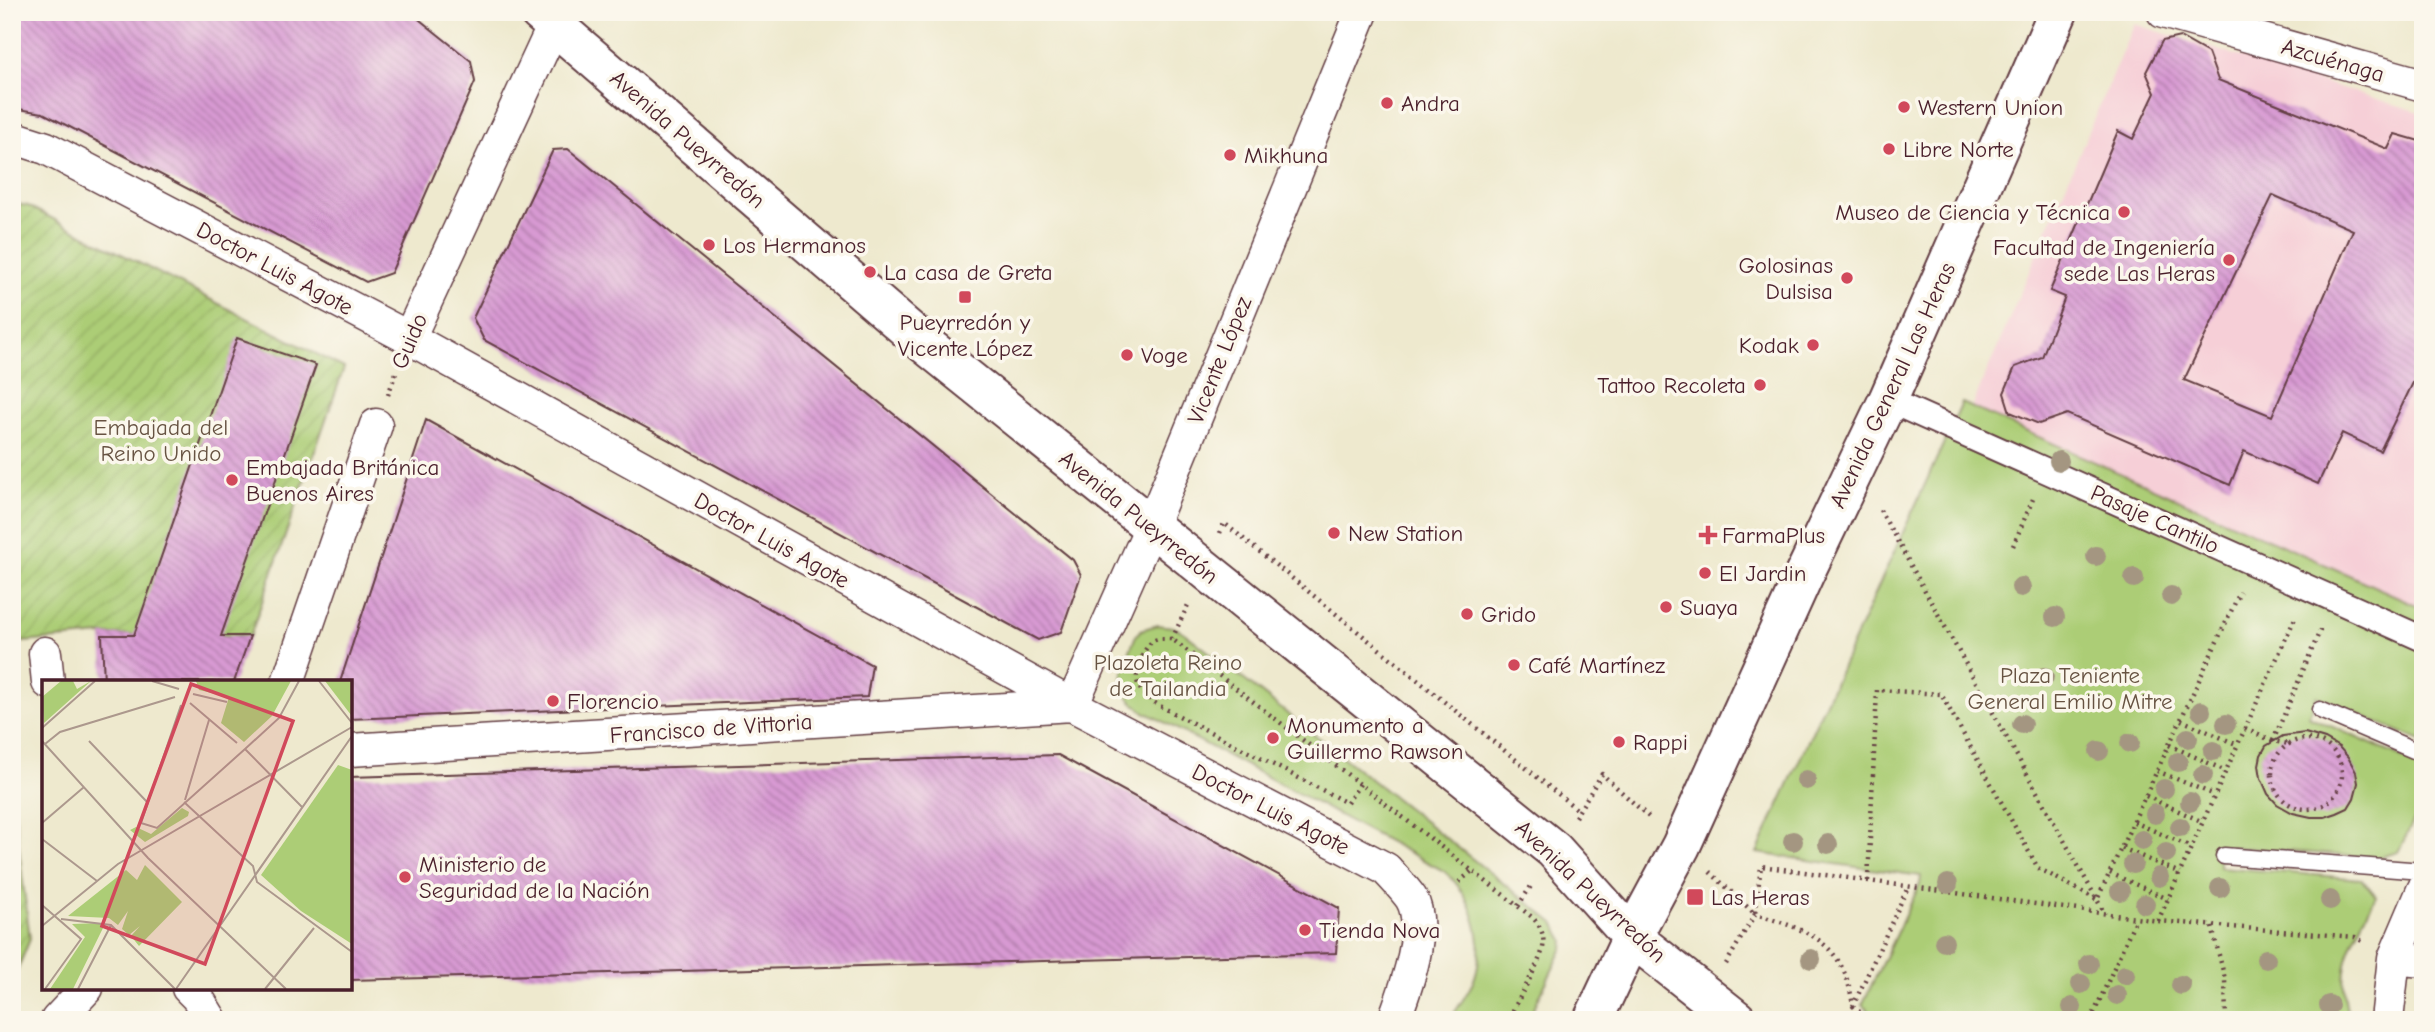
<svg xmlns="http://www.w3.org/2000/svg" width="2435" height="1032" font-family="'Comic Neue',sans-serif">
	<defs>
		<pattern id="garden-furrows" width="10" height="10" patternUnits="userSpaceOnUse" patternTransform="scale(1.75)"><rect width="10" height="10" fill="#accd76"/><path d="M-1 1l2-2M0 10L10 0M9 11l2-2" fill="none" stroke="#96b066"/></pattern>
		<pattern id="building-back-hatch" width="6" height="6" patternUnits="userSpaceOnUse" patternTransform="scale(1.75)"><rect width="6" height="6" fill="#d89ad3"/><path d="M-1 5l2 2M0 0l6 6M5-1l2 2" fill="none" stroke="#b17dab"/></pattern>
	</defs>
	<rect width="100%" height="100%" fill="#fbf7ec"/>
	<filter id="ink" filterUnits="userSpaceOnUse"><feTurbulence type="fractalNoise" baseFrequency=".0143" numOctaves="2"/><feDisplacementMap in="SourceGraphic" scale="14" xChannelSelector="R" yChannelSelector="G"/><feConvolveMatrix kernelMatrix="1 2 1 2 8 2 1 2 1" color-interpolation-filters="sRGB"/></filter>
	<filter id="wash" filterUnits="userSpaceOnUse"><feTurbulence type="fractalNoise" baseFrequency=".00686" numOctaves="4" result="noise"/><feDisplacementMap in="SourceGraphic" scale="28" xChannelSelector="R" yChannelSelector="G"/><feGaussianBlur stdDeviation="1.57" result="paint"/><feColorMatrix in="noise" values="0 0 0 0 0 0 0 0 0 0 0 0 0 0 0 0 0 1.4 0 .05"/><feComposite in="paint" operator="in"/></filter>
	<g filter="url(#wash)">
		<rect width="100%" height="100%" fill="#eee9ce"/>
		<path fill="#f6cfd7" d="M2134 24 2423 113V608L1972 407Z"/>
		<path fill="#accd76" stroke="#7b7650" stroke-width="2" d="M1962 403 2423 608V742L2317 696 2308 716 2423 767V803L2398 852 2378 858 2219 846V867L2362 879 2376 896C2352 943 2335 965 2349 1020H1879L1862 1005 1920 884 1921 876 1757 853Z
			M1157 625 1173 627 1182 631 1554 923 1564 940 1563 948 1528 1020H1450C1458 1006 1470 992 1475 977 1487 940 1472 895 1444 871L1143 711C1110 686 1124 668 1136 635L1141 630Z"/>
		<path fill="url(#garden-furrows)" stroke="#7b7650" stroke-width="2" d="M12 203 28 206 344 368 250 636 102 635 12 643Z
			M12 791 30 939 12 983Z"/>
		<g id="blocks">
			<path fill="url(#building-back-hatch)" fill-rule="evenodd" d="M12 12H410L471 61 475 82 391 273 366 282 43 113 12 108Z
				M2180 37 2208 53 2218 80 2388 149 2395 134 2423 142V362L2380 451 2342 433 2318 484 2244 451 2230 485 2067 414 2039 424 2010 412 2004 393 2015 367 2042 357 2065 297 2050 291 2118 131 2133 139 2155 93 2146 72 2162 41ZM2273 195 2353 230 2272 416 2184 380Z
				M568 149 1073 560 1081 575 1061 632 1038 640 484 340 473 318 553 150Z
				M237 338 316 365 221 636H250L234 682H104L102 635H134Z
				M426 420 872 665 867 697 350 719V682H340Z
				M2305 733 2325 739 2339 747 2348 757 2356 772 2358 783 2354 798 2348 808 2337 813 2325 817H2311L2293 813 2277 804 2268 794 2261 778 2259 765 2261 755 2266 746 2283 736Z
				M1058 755 1339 908 1336 953 350 980V777Z"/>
		</g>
	</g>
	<g filter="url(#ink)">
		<use href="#blocks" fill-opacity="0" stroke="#633d43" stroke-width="2"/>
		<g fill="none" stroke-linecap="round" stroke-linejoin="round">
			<g stroke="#633d43" stroke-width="19">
				<path id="service" d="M2320 710 2423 754
					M2224 856 2423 871"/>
			</g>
			<g stroke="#633d43" stroke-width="28">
				<path id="pedestrian" d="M1888 400 2423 639"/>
			</g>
			<g stroke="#633d43" stroke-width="35">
				<path id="minor" d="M2163 12 2423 85
					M12 137 46 148 409 338 1072 705 1386 869C1394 878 1404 888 1411 898 1429 928 1405 990 1394 1020
					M409 338 560 12
					M45 653 48 682
					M288 682 376 425
					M1072 705 1151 527 1362 12
					M350 750 1072 705
					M2394 958 2423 961
					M188 988 197 997 211 1020
					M57 1020 87 988
					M2387 1020 2394 958 2423 890"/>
			</g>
			<g stroke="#633d43" stroke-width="42">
				<path id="secondary" d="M539 12 926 345 1554 850 1632 937 1737 1020
					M1593 1020 1632 937 1681 846 1804 575 1888 400 2058 12"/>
			</g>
			<path stroke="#633d43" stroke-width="4.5" stroke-dasharray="2 5" stroke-linecap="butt" d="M388 395 397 370
				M1880 510 2105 914
				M1220 533 1224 523 1579 811
				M2013 546 2033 499
				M1172 639 1188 605
				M2181 720 2238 745
				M2245 729 2273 741 2289 744
				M2272 774a35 35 0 1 1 70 0a35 35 0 1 1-70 0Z
				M2273 741 2322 626
				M2169 745 2226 771
				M2157 771 2215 795
				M1360 784 1347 803 1158 705C1149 699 1139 692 1137 680 1135 669 1145 644 1155 640 1161 638 1167 639 1172 639L1532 917C1540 925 1545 935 1543 948 1540 963 1516 1003 1508 1020
				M2146 796 2203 822
				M1575 817 1602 774 1652 820
				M2134 822 2191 847
				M2122 848 2180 873
				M1710 872 1755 914 1761 866 2158 921 2355 937 2362 941
				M2110 873 2168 899
				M1868 881 1877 690 1941 694 2038 868 2097 900 2240 592
				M1459 882 1472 871
				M1518 906 1533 883
				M2158 921 2296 616
				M2212 927 2225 979 2226 1020
				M1726 964 1755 914C1811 931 1844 942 1853 1006L1908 887
				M1853 1006 1869 1020
				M2091 1020 2136 918"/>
			<use href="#service" stroke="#fff" stroke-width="16"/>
			<use href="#pedestrian" stroke="#fff" stroke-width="24"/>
			<use href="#minor" stroke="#fff" stroke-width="32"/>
			<use href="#secondary" stroke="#fff" stroke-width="38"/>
		</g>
		<g fill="#a49681">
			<circle cx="2059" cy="461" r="10"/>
			<circle cx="2096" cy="556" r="10"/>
			<circle cx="2134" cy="578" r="10"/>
			<circle cx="2021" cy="587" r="10"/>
			<circle cx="2171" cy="596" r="10"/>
			<circle cx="2055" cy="617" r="10"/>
			<circle cx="2044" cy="677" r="10"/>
			<circle cx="2201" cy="711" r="10"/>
			<circle cx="2022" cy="724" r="10"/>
			<circle cx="2226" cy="724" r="10"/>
			<circle cx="2188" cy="738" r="10"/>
			<circle cx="2130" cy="743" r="10"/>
			<circle cx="2099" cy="751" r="10"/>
			<circle cx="2213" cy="751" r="10"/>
			<circle cx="2178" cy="762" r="10"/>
			<circle cx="2203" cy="775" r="10"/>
			<circle cx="1806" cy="780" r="10"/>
			<circle cx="2164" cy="789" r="10"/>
			<circle cx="2190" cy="802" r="10"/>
			<circle cx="2155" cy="814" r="10"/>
			<circle cx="2180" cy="827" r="10"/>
			<circle cx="2142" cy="840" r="10"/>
			<circle cx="1793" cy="841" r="10"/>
			<circle cx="1828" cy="844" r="10"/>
			<circle cx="2166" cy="853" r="10"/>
			<circle cx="2133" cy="864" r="10"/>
			<circle cx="2159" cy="877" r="10"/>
			<circle cx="1948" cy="884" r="10"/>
			<circle cx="2220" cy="888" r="10"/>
			<circle cx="2120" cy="891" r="10"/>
			<circle cx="2330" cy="900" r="10"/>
			<circle cx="2145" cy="904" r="10"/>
			<circle cx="1944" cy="942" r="10"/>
			<circle cx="1811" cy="959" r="10"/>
			<circle cx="2266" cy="959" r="10"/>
			<circle cx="2089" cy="964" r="10"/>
			<circle cx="2125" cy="975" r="10"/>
			<circle cx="2081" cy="984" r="10"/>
			<circle cx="2181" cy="985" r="10"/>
			<circle cx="2117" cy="995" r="10"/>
			<circle cx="2329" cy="1005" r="10"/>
			<circle cx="2072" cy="1007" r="10"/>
		</g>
	</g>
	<g fill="#d1495b" stroke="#fbf7ec" stroke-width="2.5">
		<circle cx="1387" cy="103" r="7"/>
		<circle cx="1904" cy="107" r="7"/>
		<circle cx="1889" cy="149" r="7"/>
		<circle cx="1230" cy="155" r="7"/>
		<circle cx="2124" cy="212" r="7"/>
		<circle cx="709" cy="245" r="7"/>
		<circle cx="2229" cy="260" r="7"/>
		<circle cx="870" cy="272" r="7"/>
		<circle cx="1847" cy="278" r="7"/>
		<rect x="958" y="290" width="14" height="14" rx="3.5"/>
		<circle cx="1813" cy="345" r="7"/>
		<circle cx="1127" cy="355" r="7"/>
		<circle cx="1760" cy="385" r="7"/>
		<circle cx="232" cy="480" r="7"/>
		<circle cx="1334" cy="533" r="7"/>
		<path d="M1704.5 524.5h7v7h7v7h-7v7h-7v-7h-7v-7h7z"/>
		<circle cx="1705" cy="573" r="7"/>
		<circle cx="1666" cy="607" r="7"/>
		<circle cx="1467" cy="614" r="7"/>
		<circle cx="1514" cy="665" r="7"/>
		<circle cx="553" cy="701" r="7"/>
		<circle cx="1273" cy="738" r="7"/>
		<circle cx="1619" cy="742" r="7"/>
		<circle cx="405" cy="877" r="7"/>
		<rect x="1686" y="888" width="18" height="18" rx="3.5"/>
		<circle cx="1305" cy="930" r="7"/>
	</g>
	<g text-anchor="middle" stroke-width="7" stroke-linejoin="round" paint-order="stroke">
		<g font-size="23" fill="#4a1f2b" stroke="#fbf7ec">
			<text transform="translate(2333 60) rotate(16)" y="8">Azcuénaga</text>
			<text transform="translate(688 139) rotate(41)" y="8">Avenida Pueyrredón</text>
			<text transform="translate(275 268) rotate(28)" y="8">Doctor Luis Agote</text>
			<text transform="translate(409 341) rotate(-67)" y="8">Guido</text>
			<text transform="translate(1219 360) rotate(-68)" y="8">Vicente López</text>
			<text transform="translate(1892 385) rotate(-65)" y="8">Avenida General Las Heras</text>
			<text transform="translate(1139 517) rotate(39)" y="8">Avenida Pueyrredón</text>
			<text transform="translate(2155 519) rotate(24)" y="8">Pasaje Cantilo</text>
			<text transform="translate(772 540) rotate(29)" y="8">Doctor Luis Agote</text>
			<text transform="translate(711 728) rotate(-4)" y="8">Francisco de Vittoria</text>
			<text transform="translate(1271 809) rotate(27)" y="8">Doctor Luis Agote</text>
			<text transform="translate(1591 891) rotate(43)" y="8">Avenida Pueyrredón</text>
		</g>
		<g font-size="23" fill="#4a1f2b" stroke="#fbf7ec" text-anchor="start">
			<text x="1401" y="111">Andra</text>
			<text x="1918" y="115">Western Union</text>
			<text x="1903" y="157">Libre Norte</text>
			<text x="1244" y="163">Mikhuna</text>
			<text x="2110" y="220" text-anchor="end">Museo de Ciencia y Técnica</text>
			<text x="723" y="253">Los Hermanos</text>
			<text x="2215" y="255" text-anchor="end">Facultad de Ingeniería<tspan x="2215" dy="26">sede Las Heras</tspan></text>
			<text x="1833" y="273" text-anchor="end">Golosinas<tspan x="1833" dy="26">Dulsisa</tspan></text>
			<text x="884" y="280">La casa de Greta</text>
			<text x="965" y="330" text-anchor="middle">Pueyrredón y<tspan x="965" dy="26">Vicente López</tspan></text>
			<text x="1799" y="353" text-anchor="end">Kodak</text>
			<text x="1141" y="363">Voge</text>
			<text x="1746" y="393" text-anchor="end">Tattoo Recoleta</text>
			<text x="246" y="475">Embajada Británica<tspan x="246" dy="26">Buenos Aires</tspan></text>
			<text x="1348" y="541">New Station</text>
			<text x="1722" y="543">FarmaPlus</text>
			<text x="1719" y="581">El Jardin</text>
			<text x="1680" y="615">Suaya</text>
			<text x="1481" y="622">Grido</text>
			<text x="1528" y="673">Café Martínez</text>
			<text x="567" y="709">Florencio</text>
			<text x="1287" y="733">Monumento a<tspan x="1287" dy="26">Guillermo Rawson</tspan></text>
			<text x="1633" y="750">Rappi</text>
			<text x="419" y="872">Ministerio de<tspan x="419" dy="26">Seguridad de la Nación</tspan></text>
			<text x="1711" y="905">Las Heras</text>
			<text x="1319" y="938">Tienda Nova</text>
		</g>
		<g font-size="23" fill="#675342" stroke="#fbf7ec">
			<text x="161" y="435">Embajada del<tspan x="161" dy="26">Reino Unido</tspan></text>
			<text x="1168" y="670">Plazoleta Reino<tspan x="1168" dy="26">de Tailandia</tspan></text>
			<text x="2070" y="683">Plaza Teniente<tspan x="2070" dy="26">General Emilio Mitre</tspan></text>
		</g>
	</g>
	<g transform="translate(42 680)">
		<rect width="310" height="310" fill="#eee9ce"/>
		<path d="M19 1H31L35 9 49 1 2 43 0 17ZM283 1H310V36L309 35ZM140 128 147 132 146 136 103 162 88 150 94 147 109 154ZM103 185 140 222 97 266 89 256 98 246 87 255 80 249 86 231 76 245 67 238 26 236 84 190 95 200ZM59 243 61 248 31 309H8L43 257 30 244Z" fill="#accd76"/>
		<path d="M296 85 310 90V264L259 231 219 195Z" fill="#accd76"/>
		<path d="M154 1H249L230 36 202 62 179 43 187 17 157 10Z" fill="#accd76"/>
		<path fill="none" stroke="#ac988d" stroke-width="2" d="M110 1 137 9M277 1 310 43M151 14 185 22M148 23 195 63M0 48 53 1M0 61 106 178 244 309M47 61 106 123M3 64 18 52 133 17M203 69 260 127M143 120 167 40M142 122 211 186 215 202 310 272M0 143 42 107M99 143 115 148 203 69 237 38 257 1M99 143 139 25M0 159 55 201M0 225 39 259 3 309M19 239 69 245 133 309M0 246 76 184 310 47M36 309 69 245M134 309 310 56M223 309 272 248"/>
		<path fill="#d1495b" fill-opacity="0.15" stroke="#d1495b" stroke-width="3.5" d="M149 4 251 41 163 284 60 246Z"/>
		<rect width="310" height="310" fill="none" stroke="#4a1f2b" stroke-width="3.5"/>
	</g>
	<rect width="2435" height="1032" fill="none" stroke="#fbf7ec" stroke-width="42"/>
</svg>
